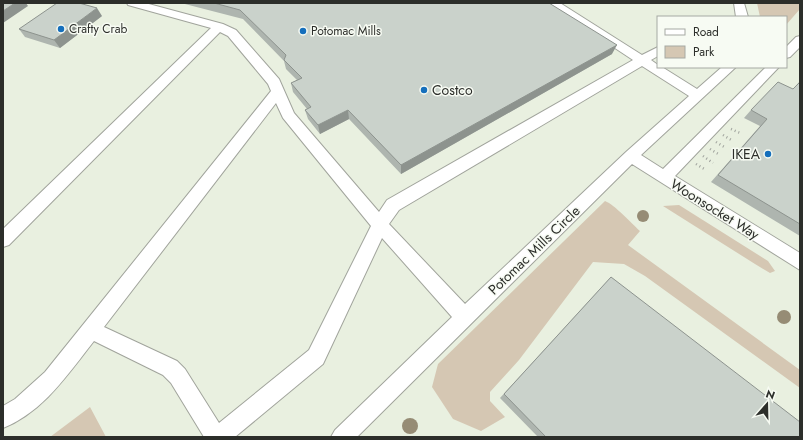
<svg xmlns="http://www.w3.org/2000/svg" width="803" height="440" font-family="Jost,sans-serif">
	<rect width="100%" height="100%" fill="#f7fbf3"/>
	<path fill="#e9f0e0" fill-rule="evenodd" d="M3 3H800V437H3ZM658 17H786V67H658Z"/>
	<path fill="#d5c7b3" d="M757 3H800V9L786 25V17H760Z
		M605 201C615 205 631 223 640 231L628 245 800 370V388L645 276 624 264 593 262 519 360 490 392V401L505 417 481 431 453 419 432 387 438 364Z
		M679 205 768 261 775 271 770 273 755 264 663 206Z
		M90 407 106 437H50Z"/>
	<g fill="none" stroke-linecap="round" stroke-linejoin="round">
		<g stroke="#a1a49c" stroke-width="2">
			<path id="minor" d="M127 3H145L223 24 236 30 279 79 294 113 379 212 387 200 633 60 547 3H560L642 55 658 47V56L651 60 658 65V67H662L697 89 722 67H736L641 155 663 169 766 67H779L675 176 800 253V270L632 164 357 437H331L335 430 452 317 382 238 323 364 235 437H204L171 383 163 375 94 341C68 374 43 412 3 428V406L15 399 45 372 271 91 268 84 228 36 220 32 9 245 3 247V229L211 28 128 5ZM642 66 689 96 626 152 465 304 389 224 399 210ZM276 103 283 118 371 226 309 350 219 423 185 369 177 361 104 327Z
				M734 3H744L748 17H736Z
				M800 36V47L790 57 786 58V47L796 37Z"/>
		</g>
		<path stroke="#a1a49e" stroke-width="2.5" stroke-dasharray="1 3" stroke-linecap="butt" d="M731 129 740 133
			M723 135 733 141
			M716 142 726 148
			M710 149 720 155
			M703 156 713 163
			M696 164 706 170"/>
		<use href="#minor" fill="#fff" fill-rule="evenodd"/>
	</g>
	<g fill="#968c75">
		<circle cx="643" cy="216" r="6"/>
		<circle cx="784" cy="317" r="7"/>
		<circle cx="410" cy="426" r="8"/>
	</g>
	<path fill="#aeb5af" d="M181 3H549L612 54 401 174 349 119 320 134 308 119 305 110 307 109 293 92 291 83 297 80 286 69 284 61 243 19Z
		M102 16 60 48 25 37 19 29Z
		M800 81V236L711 182 760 126 744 118 751 110 793 89Z
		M611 277 800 437H538L500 398Z"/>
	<path fill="#8d938e" d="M15 3H26L28 6 3 23V11Z
		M97 8 102 16 60 48 54 40Z
		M617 45 612 54 401 174V165Z
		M348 110 349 119 320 134 318 125Z"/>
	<path fill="#cad2cb" stroke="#8d938e" d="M3 3H15L3 11Z
		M57 3H79L97 8 54 40 19 29Z
		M214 3H549L617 45 401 165 348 110 318 125 305 110 311 107 291 83 302 78 284 60 286 55 240 10Z
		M778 82 793 89 800 82V224L718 175 767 119 751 110Z
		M611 277 800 422V437H546L504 394Z"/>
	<g fill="#156fbc" stroke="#f7fbf3" stroke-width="1.5">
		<circle cx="61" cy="29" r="4"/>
		<circle cx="303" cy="31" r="4"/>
		<circle cx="424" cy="90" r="4"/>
		<circle cx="768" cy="154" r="4"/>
	</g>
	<g text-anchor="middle" stroke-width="3" stroke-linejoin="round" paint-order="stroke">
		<g font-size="12" fill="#2c2e2a" stroke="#f7fbf3" text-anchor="start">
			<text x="69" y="33">Crafty Crab</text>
			<text x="311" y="35">Potomac Mills</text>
		</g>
		<g font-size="14" fill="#2c2e2a" stroke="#f7fbf3" text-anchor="start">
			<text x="432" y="95">Costco</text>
			<text x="760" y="159" text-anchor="end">IKEA</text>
		</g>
		<g font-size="14" fill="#2c2e2a" stroke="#f7fbf3">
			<text transform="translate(715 209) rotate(32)" y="5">Woonsocket Way</text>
			<text transform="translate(534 250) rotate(-44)" y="5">Potomac Mills Circle</text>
		</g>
	</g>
	<rect width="803" height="440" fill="none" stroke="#2c2e2a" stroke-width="8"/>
	<rect x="657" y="16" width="130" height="52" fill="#f7fbf3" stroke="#a6a9a3"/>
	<rect x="665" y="29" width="20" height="6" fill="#ffffff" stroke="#a6a9a3"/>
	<text x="693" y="36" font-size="12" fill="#2c2e2a">Road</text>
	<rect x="665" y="46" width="20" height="12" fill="#d5c7b3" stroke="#a6a9a3"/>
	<text x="693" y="56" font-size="12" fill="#2c2e2a">Park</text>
	<g transform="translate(767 404) rotate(20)" stroke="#f7fbf3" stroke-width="3" paint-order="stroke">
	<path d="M0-3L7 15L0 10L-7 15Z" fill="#2c2e2a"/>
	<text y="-6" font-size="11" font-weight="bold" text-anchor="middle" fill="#2c2e2a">N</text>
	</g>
</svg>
